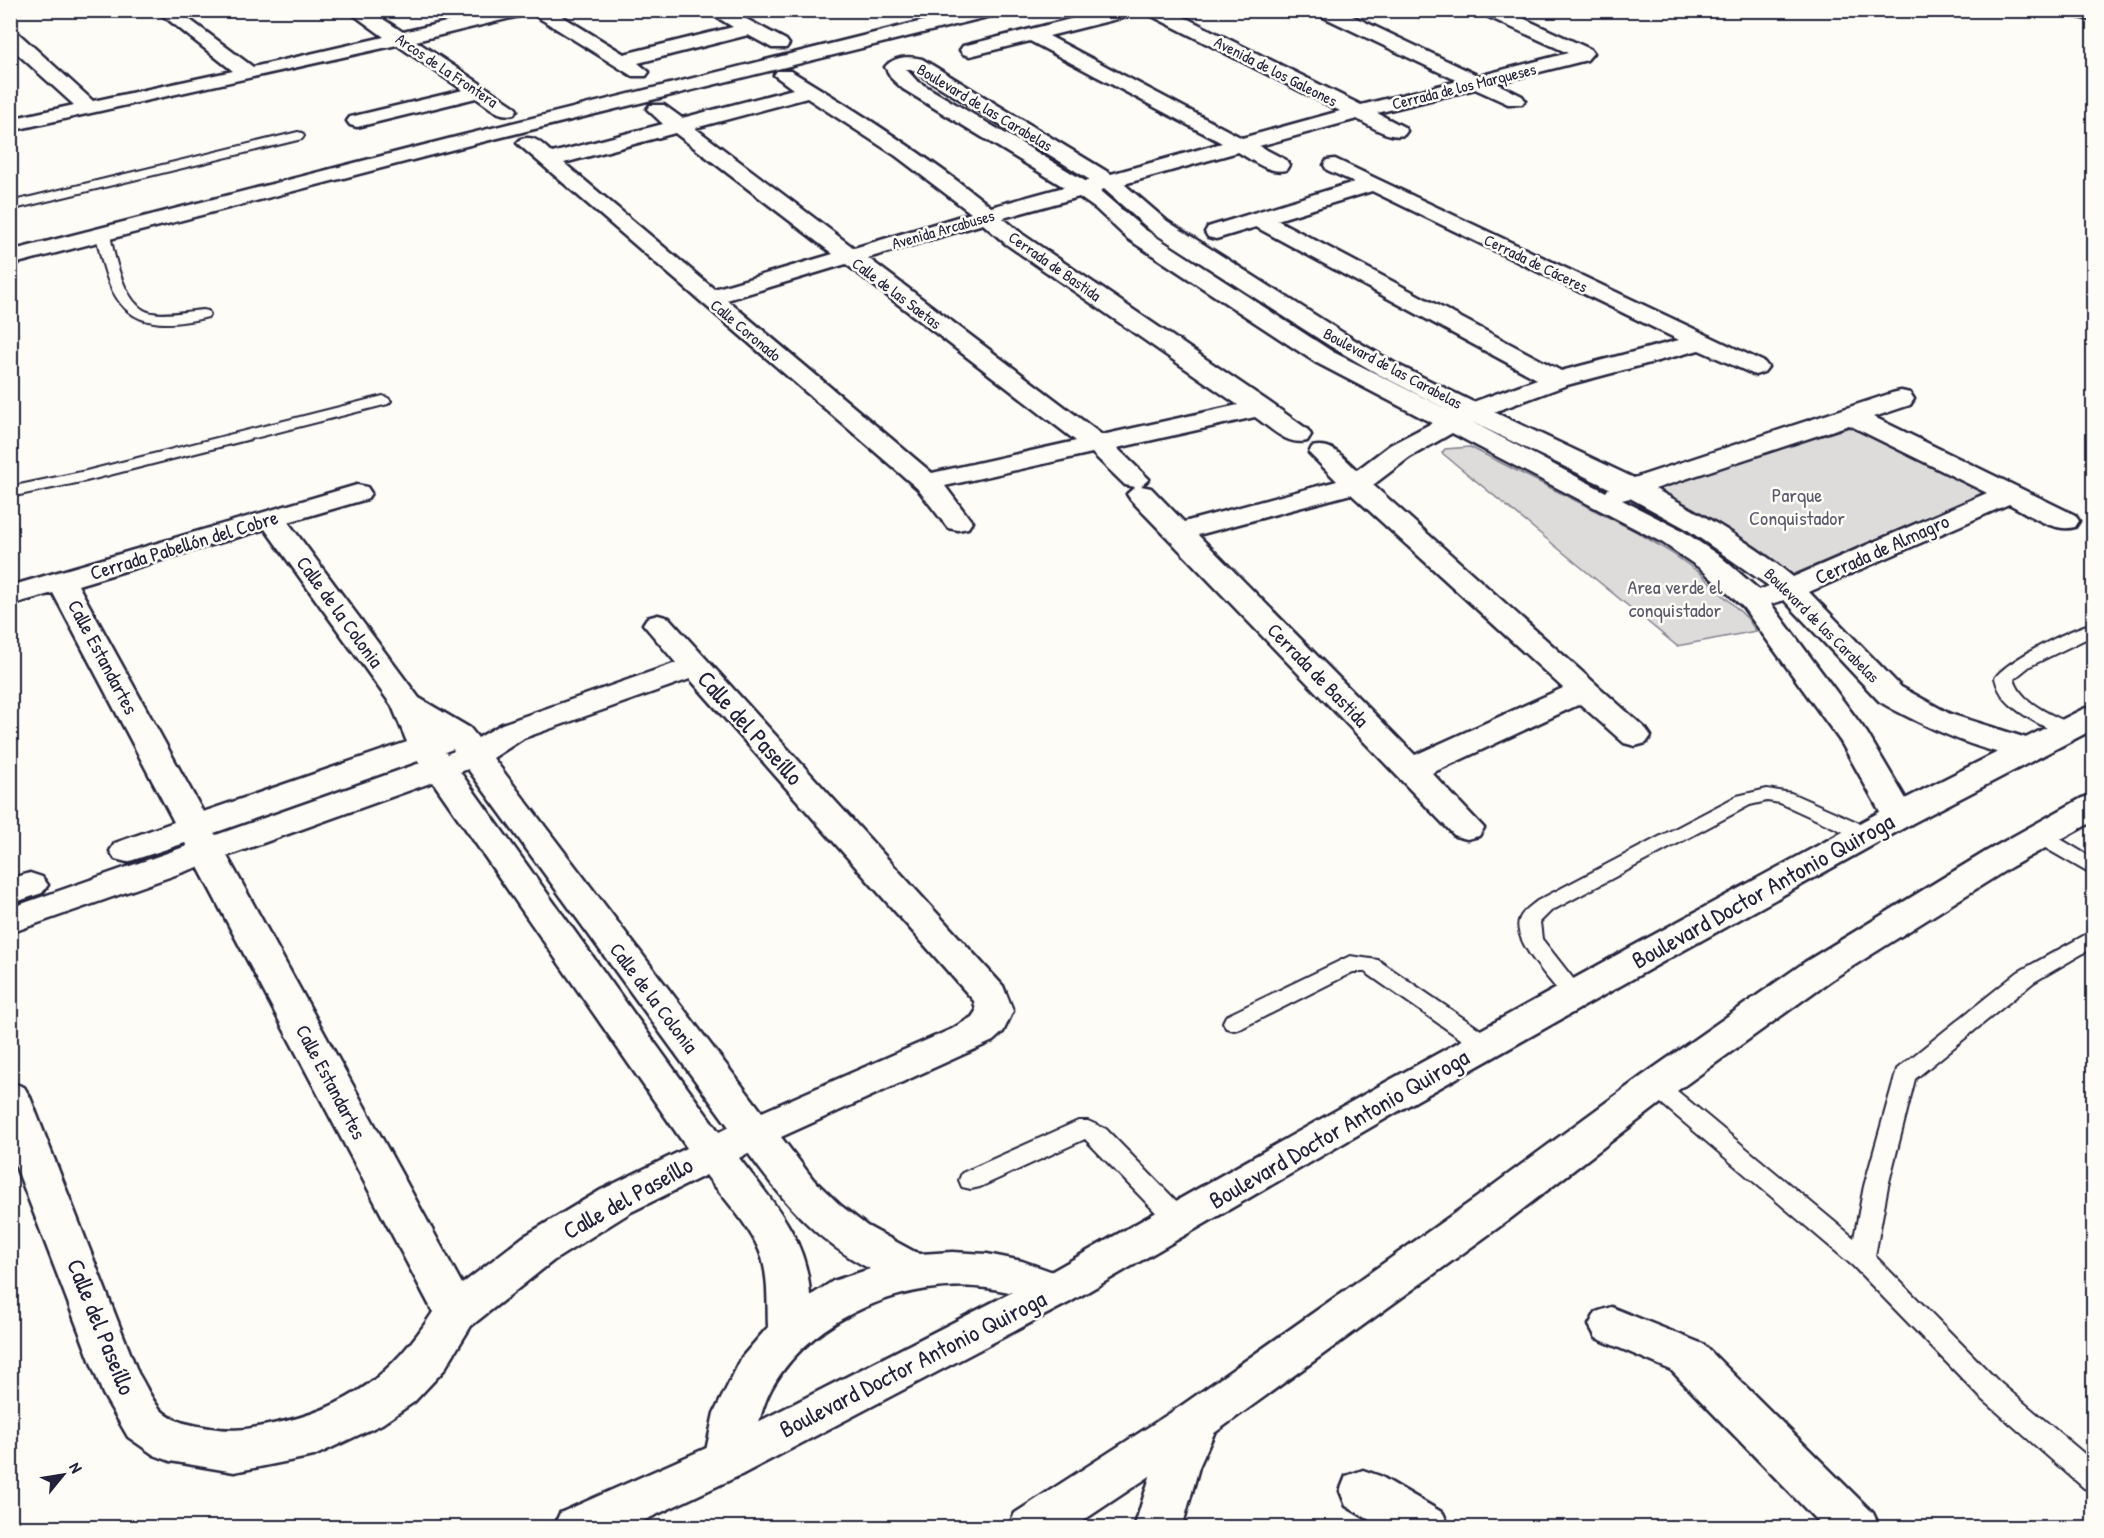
<svg xmlns="http://www.w3.org/2000/svg" width="2104" height="1538" font-family="'Patrick Hand',sans-serif">
	<rect width="100%" height="100%" fill="#fdfcf7"/>
	<filter id="ink" filterUnits="userSpaceOnUse"><feTurbulence type="fractalNoise" baseFrequency=".0167" numOctaves="2"/><feDisplacementMap in="SourceGraphic" scale="12" xChannelSelector="R" yChannelSelector="G"/><feConvolveMatrix kernelMatrix="1 2 1 2 8 2 1 2 1" color-interpolation-filters="sRGB"/></filter>
	<g filter="url(#ink)">
		<path fill="#dddcdb" stroke="#807f8b" stroke-width="1.5" d="M1850 427 1986 492 1792 575 1656 489Z
			M1470 447 1637 532 1670 552 1700 573 1748 619 1756 631 1677 646 1442 453 1445 449Z"/>
		<g fill="none" stroke-linecap="round" stroke-linejoin="round">
			<g stroke="#22223b" stroke-width="4">
				<path id="lane" d="M298 132 302 133 304 136 302 139 10 210V202Z
					M103 230 110 234C114 256 125 309 152 313 168 316 187 311 203 310L208 311 210 314 208 317C128 337 110 307 96 234Z
					M383 396 388 398 391 401 388 404 86 481 10 497V487L86 471Z
					M2094 623V635L2030 666 2014 679C2022 705 2052 714 2074 726L2077 730 2074 734C2058 738 2017 713 2006 700 2000 693 1997 686 1995 678 2007 660 2072 628 2094 623Z
					M1767 789 1791 793 1873 829 1876 834 1873 839 1866 841 1859 839 1780 803 1767 801 1750 805 1551 911 1540 922 1542 939 1586 995 1583 1001 1575 1003 1567 1001C1554 984 1509 939 1520 918 1523 911 1531 906 1537 901L1737 796Z
					M2040 829 2047 831 2094 859V876L2033 841 2030 836 2033 831Z
					M2094 930V947L2034 982 1915 1079 1888 1186 1875 1256 1998 1381 2094 1462V1491L2084 1488 1980 1397 1853 1266 1648 1092 1644 1086 1648 1080 1656 1077 1664 1080 1854 1238 1864 1186 1897 1069 2018 972Z
					M1350 956 1378 960 1494 1039 1497 1045 1494 1051 1486 1053 1478 1051 1365 972H1353L1242 1028 1234 1030 1226 1028 1223 1022 1226 1016Z
					M1078 1121H1088L1106 1129 1188 1213 1191 1220 1188 1227 1179 1230 1170 1227 1085 1139 980 1187 971 1189 962 1187 959 1180 962 1173Z"/>
			</g>
			<g stroke="#22223b" stroke-width="5">
				<path id="street" d="M156 10H177L253 67 384 37 347 10H369L403 32 498 10H552L624 54 733 27 705 10H729L786 40 789 44 786 48H772L748 35 638 63 649 72 646 76H632L531 13 416 41 514 106 517 110 514 114C499 118 488 106 476 98L357 127 350 125 347 121 350 117 463 90 397 45 10 131V119L74 105 10 47V30L17 32 93 101 233 71Z
					M967 10H1001L999 14 466 146 10 265V251L452 138Z
					M1106 10H1139L1137 14 1049 36 1242 138 1340 111 1148 14 1146 10H1170L1361 105 1458 81 1317 14 1315 10H1340L1479 76 1568 53 1482 14 1480 10H1505L1590 49 1593 53 1587 60 1496 83 1522 96 1525 100 1522 104H1508L1475 89 1377 113 1404 127 1407 131 1404 135C1388 139 1371 126 1357 119L1259 146 1286 160 1289 165 1286 170C1269 174 1252 160 1238 152L1124 184 1167 221 1348 336 1396 364 1473 402 1537 379 1256 227 1216 239 1208 237 1205 232 1208 227 1354 182 1327 170 1324 165 1327 160 1335 159 1764 362 1768 367 1764 372 1755 375 1699 350 1567 385 1494 412 1634 478 1892 393 1901 391 1910 393 1914 399 1910 405 1874 417 2075 515 2079 521 2075 527C2053 533 2029 514 2009 504L1809 592 1901 687 1950 714 2039 742 2043 749 2039 756C2005 765 1909 720 1879 701L1784 600 1771 604 1867 733 1916 816 1911 824 1899 827 1887 824 1841 742 1743 607 1701 569 1663 543 1452 433 1410 457 1373 485 1646 729 1651 736 1646 743 1635 746 1624 743 1580 704 1432 773 1484 828 1479 836 1467 839 1455 836 1131 500 1127 494 1135 487 1125 485 1092 453 945 486 972 522 968 528 958 530 948 528 917 488 517 143 521 139C535 135 542 144 552 153L663 124 647 109 650 105H664L682 118 793 89 774 75 777 71H791C860 113 928 156 991 207L1064 187 903 89 892 79 885 67C894 56 909 56 922 59L1111 174 1222 143 1030 41 970 56 963 54 960 50 963 46ZM906 69H911L1090 180 1085 181 917 81ZM807 98 896 156 971 213 854 248 695 128ZM675 133 833 254 714 289 564 163ZM1104 189 1151 231 1330 346 1378 374 1452 412 1333 352 1144 229 1100 191ZM1372 191 1679 340 1561 371 1277 220ZM1079 197 1096 209 1128 239 1315 362 1432 423 1390 445 1357 470C1343 458 1333 442 1312 447L1309 453 1337 481 1184 522 1151 488 1141 486 1149 479 1117 448 1255 417C1271 428 1287 446 1307 441L1311 435 1307 429 1269 402 1022 234 1003 218ZM983 224 1006 244 1238 405 1102 435 868 258ZM846 264 1076 441 932 473 727 300ZM1472 422 1609 488 1606 492ZM1849 425 1987 493 1793 577C1751 542 1703 515 1655 489ZM1351 494 1563 688 1415 755 1198 535ZM1630 498 1685 528 1769 586 1759 590 1721 557 1683 531 1622 500Z
					M2065 10H2094V21L2067 14Z
					M357 485 367 487 371 493 367 499 288 522 419 698 470 728 478 738 502 724 676 663 643 624 647 618 658 615 669 618 1003 986 1013 1011 1003 1032 993 1041 781 1137 813 1179 840 1205 867 1226 913 1251 920 1254 952 1252 987 1254 1022 1261 1070 1278 1076 1290 1070 1302C1065 1304 1058 1308 1053 1307 1043 1305 1032 1300 1023 1296 1012 1292 999 1290 987 1288 909 1278 815 1315 774 1384 757 1412 757 1445 743 1474L727 1480 711 1474 704 1460 714 1413 742 1357 768 1327C767 1302 769 1275 760 1252 750 1226 723 1197 706 1175L631 1212 553 1261 471 1326 444 1370 414 1402 382 1424 314 1456 234 1472 170 1461 154 1455 128 1437 103 1394 10 1151V1082L24 1087 30 1097 138 1373C145 1384 151 1399 160 1409 173 1423 192 1425 210 1428 236 1432 248 1429 273 1424 348 1409 393 1374 433 1312L198 867 10 933V908L187 846 185 843 127 862 115 859 110 851 115 843 174 822 53 593 10 605V586ZM265 529 392 706 407 742 203 812 78 585ZM690 679 974 1001 976 1011 972 1017 952 1029 762 1112 493 758 524 738ZM453 749 454 751 447 754 445 752ZM418 761 420 763 216 835 214 833ZM468 769 729 1127 719 1132 460 772ZM433 782 687 1148 601 1190 523 1237 462 1284 227 856ZM748 1153C784 1202 815 1240 870 1269L833 1281 810 1296C808 1239 772 1201 739 1158Z
					M30 873 42 877 48 885 42 893 10 904V879Z
					M1611 1307 1703 1344 1873 1513 1880 1528H1824L1671 1370 1596 1338 1589 1325 1596 1312Z
					M1197 1400 1213 1406 1220 1420 1199 1467 1182 1528H1134L1153 1467 1181 1406Z
					M1363 1470 1380 1476 1443 1513 1450 1528H1383L1346 1506 1340 1491 1346 1476Z"/>
			</g>
			<g stroke="#22223b" stroke-width="5">
				<path id="primary" d="M2094 706V729L1911 824 1659 964 1416 1101 1070 1302 743 1474 628 1528H553L560 1513 711 1446 1040 1278 1388 1081 1633 946 1887 808 2083 709Z
					M2094 795V821L2011 867 1831 980 1670 1096 1506 1222 1213 1434 1072 1528H1008L1015 1513 1181 1406 1476 1198 1642 1076 1805 962 1987 851 2082 798Z"/>
			</g>
			<use href="#lane" fill="#fdfcf7" fill-rule="evenodd"/>
			<use href="#street" fill="#fdfcf7" fill-rule="evenodd"/>
			<use href="#primary" fill="#fdfcf7" fill-rule="evenodd"/>
		</g>
	</g>
	<g text-anchor="middle" stroke-width="5" stroke-linejoin="round" paint-order="stroke">
		<g font-size="16" fill="#22223b" stroke="#fdfcf7">
			<text transform="translate(447 70) rotate(34)" y="6">Arcos de La Frontera</text>
			<text transform="translate(1276 71) rotate(27)" y="6">Avenida de los Galeones</text>
			<text transform="translate(1464 86) rotate(-14)" y="6">Cerrada de los Marqueses</text>
			<text transform="translate(985 107) rotate(31)" y="6">Boulevard de las Carabelas</text>
			<text transform="translate(943 229) rotate(-16)" y="6">Avenida Arcabuses</text>
			<text transform="translate(1536 263) rotate(26)" y="6">Cerrada de Cáceres</text>
			<text transform="translate(1055 266) rotate(35)" y="6">Cerrada de Bastida</text>
			<text transform="translate(897 293) rotate(37)" y="6">Calle de las Saetas</text>
			<text transform="translate(746 330) rotate(40)" y="6">Calle Coronado</text>
			<text transform="translate(1393 368) rotate(28)" y="6">Boulevard de las Carabelas</text>
			<text transform="translate(1822 625) rotate(45)" y="6">Boulevard de las Carabelas</text>
		</g>
		<g font-size="20" fill="#5a5a6b" stroke="#fdfcf7">
			<text x="1797" y="502">Parque<tspan x="1797" dy="23">Conquistador</tspan></text>
			<text x="1675" y="594">Area verde el<tspan x="1675" dy="23">conquistador</tspan></text>
		</g>
		<g font-size="20" fill="#22223b" stroke="#fdfcf7">
			<text transform="translate(184 545) rotate(-17)" y="7">Cerrada Pabellón del Cobre</text>
			<text transform="translate(1882 549) rotate(-24)" y="7">Cerrada de Almagro</text>
			<text transform="translate(340 612) rotate(54)" y="7">Calle de la Colonia</text>
			<text transform="translate(103 657) rotate(62)" y="7">Calle Estandartes</text>
			<text transform="translate(1318 675) rotate(46)" y="7">Cerrada de Bastida</text>
			<text transform="translate(654 998) rotate(53)" y="7">Calle de la Colonia</text>
			<text transform="translate(331 1082) rotate(62)" y="7">Calle Estandartes</text>
		</g>
		<g font-size="24" fill="#22223b" stroke="#fdfcf7">
			<text transform="translate(750 728) rotate(48)" y="8">Calle del Paseíllo</text>
			<text transform="translate(1763 891) rotate(-29)" y="8">Boulevard Doctor Antonio Quiroga</text>
			<text transform="translate(1339 1129) rotate(-30)" y="8">Boulevard Doctor Antonio Quiroga</text>
			<text transform="translate(628 1198) rotate(-29)" y="8">Calle del Paseíllo</text>
			<text transform="translate(101 1327) rotate(68)" y="8">Calle del Paseíllo</text>
			<text transform="translate(913 1364) rotate(-27)" y="8">Boulevard Doctor Antonio Quiroga</text>
		</g>
	</g>
	<rect width="2104" height="1538" fill="none" stroke="#fdfcf7" stroke-width="36"/>
	<rect x="18" y="18" width="2068" height="1502" fill="none" stroke="#22223b" stroke-width="2" filter="url(#ink)"/>
	<g transform="translate(63 1475) rotate(60)" stroke="#fdfcf7" stroke-width="4.5" paint-order="stroke">
	<path d="M0-4.5L10 22L0 15L-10 22Z" fill="#22223b"/>
	<text y="-9" font-size="16" font-weight="bold" text-anchor="middle" fill="#22223b">N</text>
	</g>
</svg>
